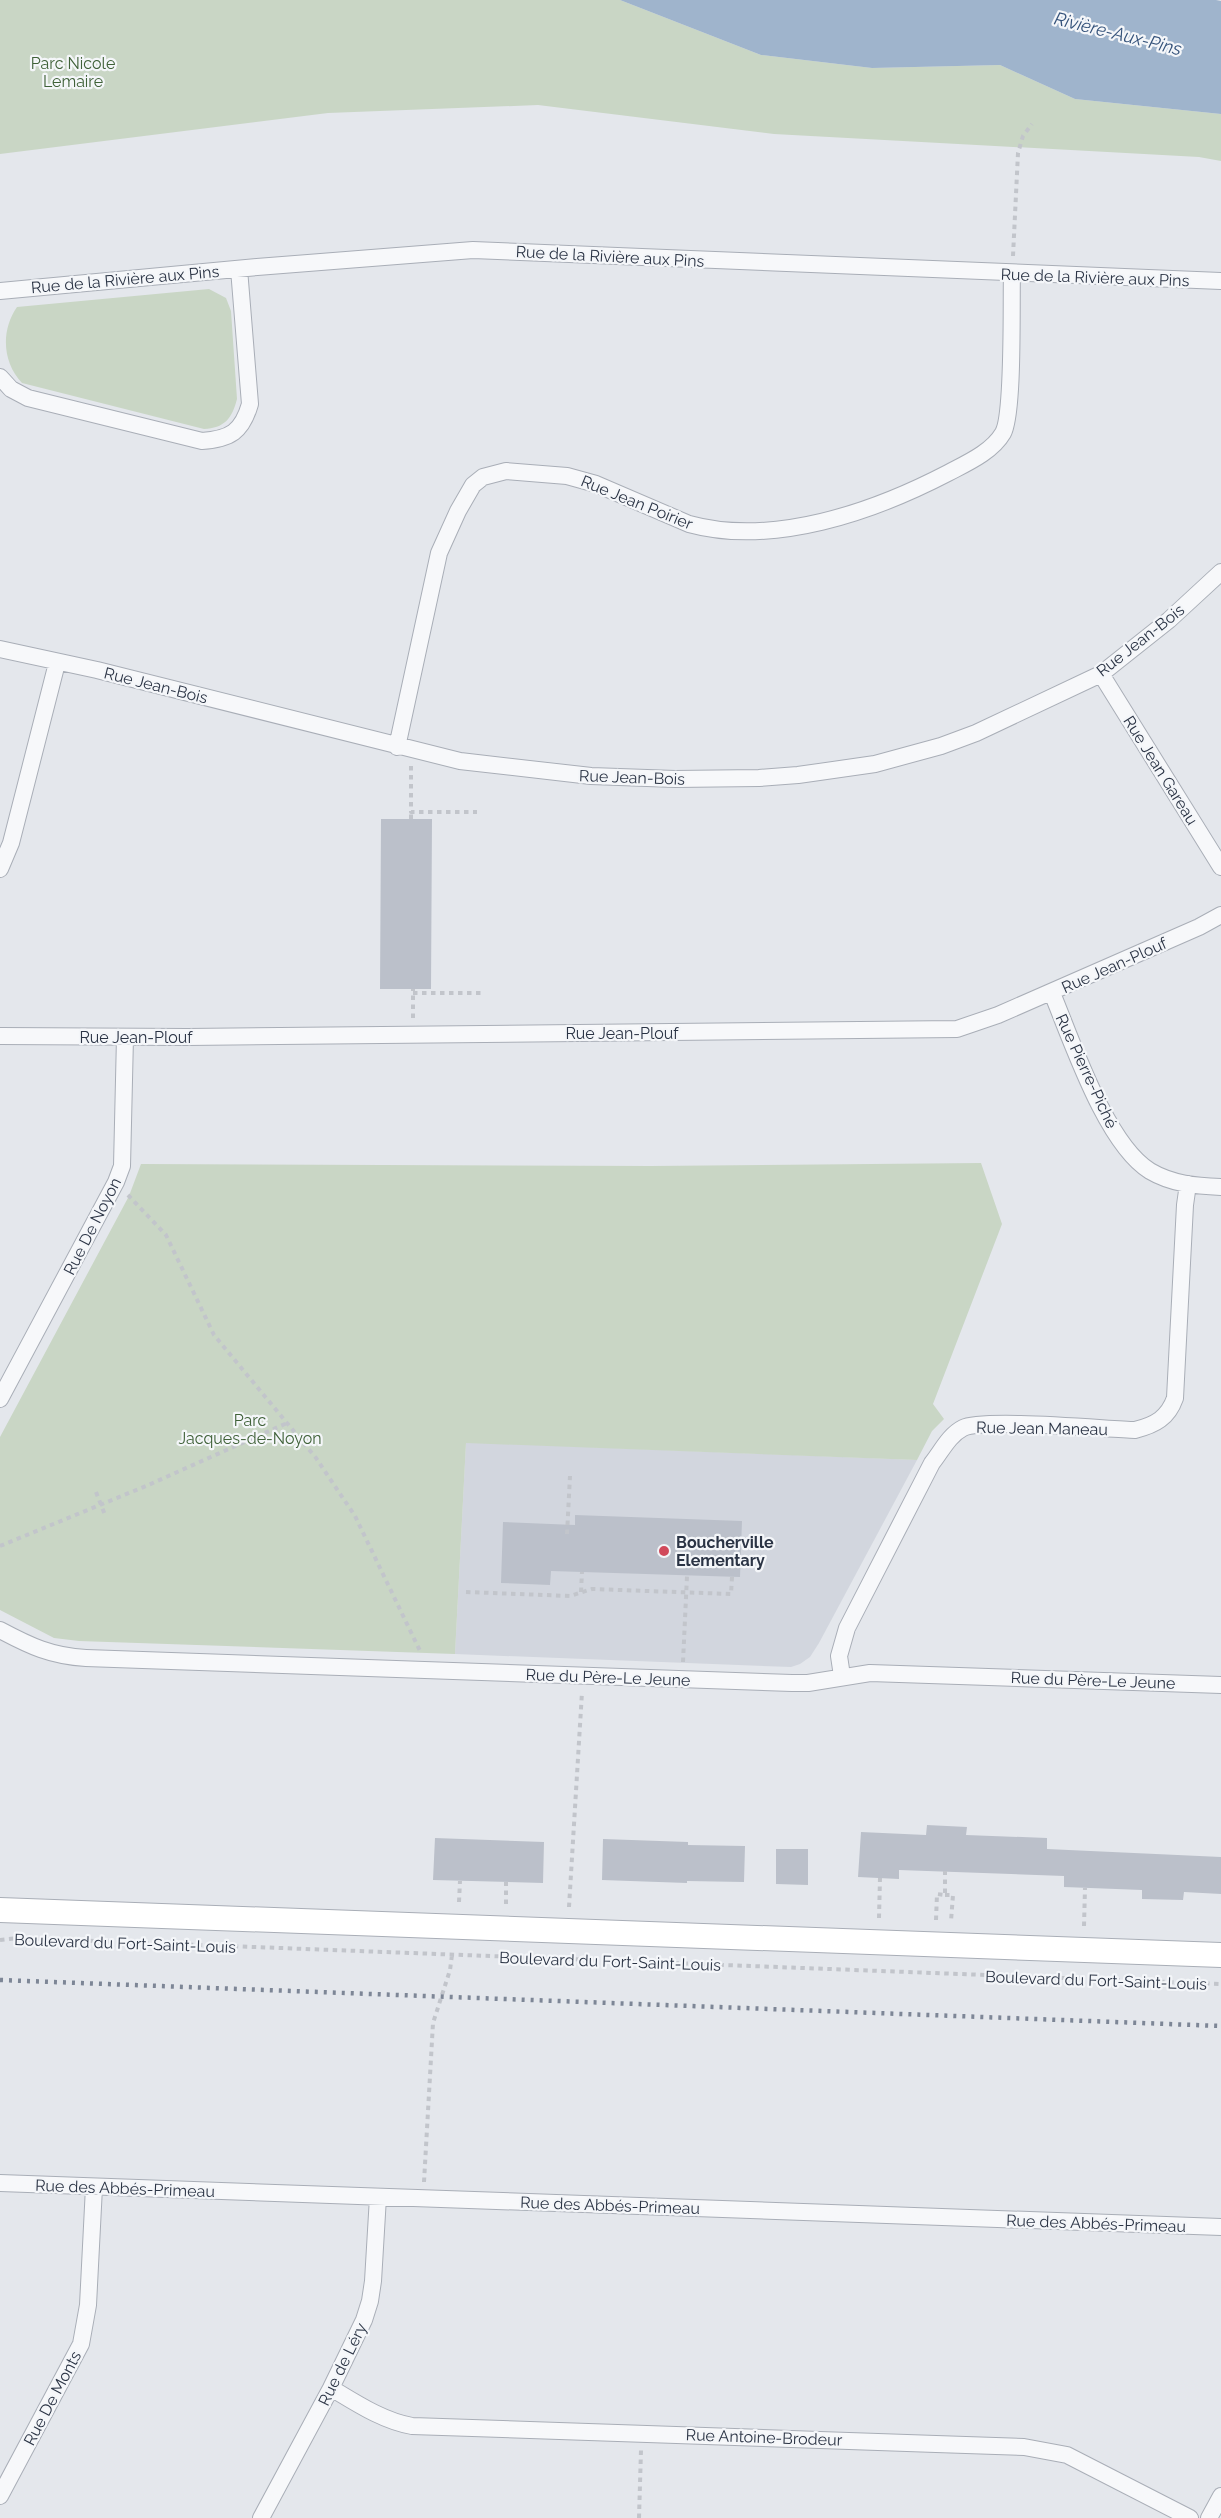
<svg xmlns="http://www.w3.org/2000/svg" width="1221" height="2518" font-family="Raleway,sans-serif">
	<rect width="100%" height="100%" fill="#e4e7ec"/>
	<path fill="#d2d6de" d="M466 1442 917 1460 819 1643 810 1657 800 1664 791 1667 455 1654Z"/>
	<path fill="#c9d6c5" d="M0 0H620L761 55 872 68 1000 65 1075 99 1221 114V161L1199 157 774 134 538 105 328 113 0 154Z
		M209 289 226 298 231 311 237 399C232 419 224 428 204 429L22 383C2 362 1 330 17 307Z
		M981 1163 1002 1224 933 1404 944 1419 932 1431 917 1460 466 1443 455 1654 79 1641 54 1638 0 1610V1437L129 1196 141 1164 651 1166Z"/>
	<path fill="#9fb4cc" d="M620 0H1216L1221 1V114L1075 99 1000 65 872 68 761 55Z"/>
	<path fill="#bbc0ca" d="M381 819H432L431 989H380Z
		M575 1515 742 1521 740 1577 551 1571 550 1585 501 1583 503 1522 575 1525Z
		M927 1825 967 1827 966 1835 1047 1838V1849L1221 1857V1894L1184 1892 1183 1900 1142 1899V1890L1064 1887V1876L899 1870V1879L858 1877 861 1832 926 1835Z
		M435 1838 544 1842 543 1883 433 1880Z
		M603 1839 688 1842V1845L745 1846 744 1882 687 1881V1883L602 1880Z
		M776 1849H808V1885L776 1884Z"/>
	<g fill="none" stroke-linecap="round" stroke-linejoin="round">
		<g stroke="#a9aeb7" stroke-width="18">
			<path id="street" d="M0 291 257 267 473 250 1221 281
				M0 377 11 389 28 398 202 441C230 439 242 432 250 404L239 269
				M0 649 97 670 460 761 591 776 675 779 759 778 798 775 875 764 941 746 976 733 1101 674 1169 620 1221 572
				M1101 674 1221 867
				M397 747 439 553 458 511 473 485 483 477 506 471 567 476 596 484 689 524C773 547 873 512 948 473 967 463 992 452 1003 433 1014 413 1011 303 1012 274
				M0 869 11 843 57 663
				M1052 993C1072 1041 1106 1144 1150 1171 1172 1184 1196 1186 1221 1187
				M0 1036 187 1037 957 1029 998 1015 1199 927 1221 915
				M0 1399 116 1182 122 1166 125 1037
				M0 1630C30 1646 51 1656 86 1658L792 1683H808L870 1673 1221 1685
				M842 1676 839 1656 847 1628 932 1463C941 1452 949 1435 963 1428 983 1418 1104 1429 1135 1430 1155 1425 1168 1418 1175 1398L1185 1205 1188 1184
				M0 2183 1221 2227
				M331 2388C356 2403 383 2421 412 2426L936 2444 1024 2447 1067 2455 1190 2518
				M0 2496 81 2344 88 2305 94 2187
				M261 2518 331 2388 364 2320 370 2301 373 2281 378 2197
				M1209 2518 1221 2496"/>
		</g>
		<g stroke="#a9aeb7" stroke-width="26">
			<path id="secondary" d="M0 1910 1221 1955"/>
		</g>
		<path stroke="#c2c5cb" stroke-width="4" stroke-dasharray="4.5 4.5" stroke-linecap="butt" d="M1013 256 1018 153 1023 136 1032 124
			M411 766V812H477
			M411 819V812
			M413 993H481
			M413 1018V989
			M128 1195 166 1235 214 1335 316 1458 355 1516 421 1653
			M96 1492 105 1515
			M567 1534 570 1476
			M0 1546 146 1486 287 1423
			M466 1592 570 1596 592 1589 731 1594 732 1577
			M581 1592 582 1572
			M683 1662 687 1576
			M945 1895H953L951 1921
			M459 1902 460 1881
			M506 1904V1882
			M569 1907 582 1692
			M879 1918 880 1878
			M936 1920 937 1894 945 1895V1871
			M1084 1926 1085 1888
			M0 1940 19 1938 1221 1984
			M424 2182 433 2023 450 1970 452 1955
			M639 2518 641 2450"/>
		<use href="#street" stroke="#f7f8fa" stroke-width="16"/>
		<use href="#secondary" stroke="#fff" stroke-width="24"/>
		<path stroke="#7d8696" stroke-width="4.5" stroke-dasharray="3 6" stroke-linecap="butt" d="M0 1980 1221 2026"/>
	</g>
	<circle fill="#d1495b" stroke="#f4f6f9" stroke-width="2" cx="664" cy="1551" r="6"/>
	<g text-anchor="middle" stroke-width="4.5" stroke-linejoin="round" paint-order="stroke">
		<g font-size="16" fill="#3f6138" stroke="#f4f6f9">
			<text x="73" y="69">Parc Nicole<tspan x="73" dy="18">Lemaire</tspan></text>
			<text x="250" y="1426">Parc<tspan x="250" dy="18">Jacques-de-Noyon</tspan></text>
		</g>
		<g font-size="16" fill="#2b3445" stroke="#f4f6f9">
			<text transform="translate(610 256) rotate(3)" y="6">Rue de la Rivière aux Pins</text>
			<text transform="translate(1095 277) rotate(2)" y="6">Rue de la Rivière aux Pins</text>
			<text transform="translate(125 279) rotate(-5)" y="6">Rue de la Rivière aux Pins</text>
			<text transform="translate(637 502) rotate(22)" y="6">Rue Jean Poirier</text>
			<text transform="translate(1140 640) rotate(-38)" y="6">Rue Jean-Bois</text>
			<text transform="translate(156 685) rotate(14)" y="6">Rue Jean-Bois</text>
			<text transform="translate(1161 770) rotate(58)" y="6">Rue Jean Gareau</text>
			<text transform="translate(632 777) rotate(2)" y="6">Rue Jean-Bois</text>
			<text transform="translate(1114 965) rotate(-24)" y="6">Rue Jean-Plouf</text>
			<text x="622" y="1039">Rue Jean-Plouf</text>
			<text x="136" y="1043">Rue Jean-Plouf</text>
			<text transform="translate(1087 1071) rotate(65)" y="6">Rue Pierre-Piché</text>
			<text transform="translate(92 1226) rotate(-63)" y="6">Rue De Noyon</text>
			<text transform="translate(1042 1428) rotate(1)" y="6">Rue Jean Maneau</text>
			<text transform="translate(608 1677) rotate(2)" y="6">Rue du Père-Le Jeune</text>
			<text transform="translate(1093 1680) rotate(2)" y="6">Rue du Père-Le Jeune</text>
			<text transform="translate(125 1943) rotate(2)" y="6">Boulevard du Fort-Saint-Louis</text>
			<text transform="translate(610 1961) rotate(2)" y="6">Boulevard du Fort-Saint-Louis</text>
			<text transform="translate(1096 1980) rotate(2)" y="6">Boulevard du Fort-Saint-Louis</text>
			<text transform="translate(125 2188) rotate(2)" y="6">Rue des Abbés-Primeau</text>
			<text transform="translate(610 2205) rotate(2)" y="6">Rue des Abbés-Primeau</text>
			<text transform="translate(1096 2223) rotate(2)" y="6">Rue des Abbés-Primeau</text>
			<text transform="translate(342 2364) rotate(-64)" y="6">Rue de Léry</text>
			<text transform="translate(52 2398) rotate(-62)" y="6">Rue De Monts</text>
			<text transform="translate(764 2437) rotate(2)" y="6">Rue Antoine-Brodeur</text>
		</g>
		<g font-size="16" font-weight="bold" fill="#2b3445" stroke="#f4f6f9" text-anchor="start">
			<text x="676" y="1548">Boucherville<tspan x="676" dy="18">Elementary</tspan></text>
		</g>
		<g font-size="18" font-style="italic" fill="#34527a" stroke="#f4f6f9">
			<text transform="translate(1118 34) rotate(14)" y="6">Rivière-Aux-Pins</text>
		</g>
	</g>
</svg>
